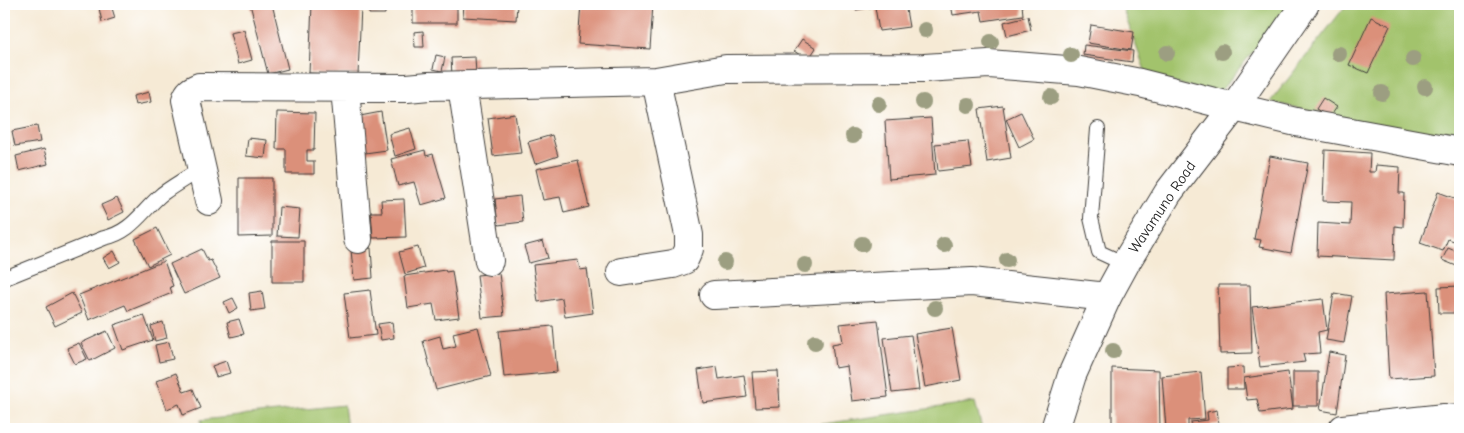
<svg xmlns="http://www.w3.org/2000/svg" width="1464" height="433" font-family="'Comic Neue',sans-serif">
	<rect width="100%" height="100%" fill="#fff"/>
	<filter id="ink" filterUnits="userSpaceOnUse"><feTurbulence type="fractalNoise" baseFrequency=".02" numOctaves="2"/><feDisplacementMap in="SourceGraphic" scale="10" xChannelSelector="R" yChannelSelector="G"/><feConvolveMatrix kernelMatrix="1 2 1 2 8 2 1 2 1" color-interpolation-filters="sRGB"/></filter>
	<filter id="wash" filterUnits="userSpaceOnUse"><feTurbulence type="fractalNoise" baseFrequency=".0096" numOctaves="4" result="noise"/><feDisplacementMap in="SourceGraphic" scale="20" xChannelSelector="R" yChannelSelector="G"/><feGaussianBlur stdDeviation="1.12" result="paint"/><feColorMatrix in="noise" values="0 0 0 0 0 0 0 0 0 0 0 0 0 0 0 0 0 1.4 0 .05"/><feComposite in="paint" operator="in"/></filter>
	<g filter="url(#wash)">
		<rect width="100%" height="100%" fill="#f6ead5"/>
		<path fill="#a2c36c" stroke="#5f7044" d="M1121 4H1293L1218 94 1147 76Z
			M1347 4H1460V143L1270 102Z
			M975 402 982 429H788Z
			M344 405 347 429H202L201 420Z"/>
		<g id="blocks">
			<path fill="#db907a" d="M250 4H272L288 69 268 74Z
				M312 4 361 6 358 75 309 73Z
				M369 4H385V14H369Z
				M413 4H457V23H413Z
				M464 4H517L516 20 463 17Z
				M581 4H653L650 49 578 44Z
				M856 4H905L909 27 879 31 875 7 856 10Z
				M951 4H1022L1023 15 983 21 981 11 953 15Z
				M111 5 115 18 102 22 99 8Z
				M1028 16 1031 30 1007 36 1004 22Z
				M1371 17 1390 26 1368 73 1349 65Z
				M1091 25 1134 32 1131 50 1088 43Z
				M244 30 252 60 238 64 230 33Z
				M423 31 424 47H415L414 32Z
				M802 39 816 48 808 60 794 51Z
				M1084 45 1133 51 1132 62 1083 55Z
				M436 55 445 57 442 71 433 69Z
				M475 57 476 74 452 76 451 58Z
				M149 92 151 102 135 105 133 96Z
				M1323 98 1337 107 1330 117 1316 109Z
				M1003 106 1011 158 987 162 979 109Z
				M277 112 315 113 314 150H307V161H314V174H286V149H276Z
				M381 112 387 150 365 153 360 116Z
				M1021 112 1034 139 1019 147 1006 119Z
				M515 114 521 153 493 156 488 118Z
				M931 118 935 175 889 179 885 121Z
				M37 126 40 142 15 146 12 131Z
				M410 128 416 149 395 156 389 134Z
				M4 133H7L10 150 4 151Z
				M552 135 558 156 535 164 528 142Z
				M248 138 267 140 265 158 246 156Z
				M968 141 972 167 938 171 935 144Z
				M44 149 48 164 19 171 16 156Z
				M425 150 426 156 433 154 446 198 421 205 414 182 398 186 391 159Z
				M1325 150 1370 153 1369 172H1375L1376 165 1400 167 1399 193H1404L1403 227 1395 226 1394 260 1317 256 1318 223 1350 225 1351 202 1323 201Z
				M1270 156 1308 163 1291 253 1259 247 1261 240 1254 239Z
				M578 160 589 207 564 213 560 197 543 200 536 169Z
				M239 178H272V236L239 237Z
				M1438 192 1460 200V243L1448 239 1443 251 1420 243Z
				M520 196 523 222 498 225 495 199Z
				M117 198 124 212 108 220 101 205Z
				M404 199 406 237 373 238 371 212H382L381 200Z
				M279 207 300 209 298 237 277 236Z
				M157 228 170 255 148 266 135 239Z
				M272 241H304V282H272Z
				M543 241 548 258 529 263 524 246Z
				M418 247 424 268 405 274 399 252Z
				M371 248 373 278 354 280 351 250Z
				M1448 248 1460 253 1459 267 1442 260Z
				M202 249 208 261 211 260 220 278 184 294 170 264Z
				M114 251 120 262 109 268 103 258Z
				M578 260 580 270 587 269 593 313 565 317 562 298 538 302 533 265Z
				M164 261 173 286 170 287 172 293 128 311 125 305 89 320 79 295Z
				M445 270 446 272 452 271 459 317 436 320 433 304 408 308 404 276Z
				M499 273 504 316 482 318 477 275Z
				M1218 285H1250L1252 353 1220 354Z
				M1460 286V313H1439L1438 287Z
				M370 290 376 335 350 338 344 293Z
				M262 291 265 309 251 311 249 293Z
				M1428 291 1434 376 1389 379 1384 294Z
				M72 293 82 313 55 326 46 307Z
				M1334 293 1352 296 1344 343 1326 340Z
				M233 298 238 308 229 313 224 302Z
				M1323 299 1327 330 1318 332 1320 353 1303 354 1305 362 1260 367 1252 307Z
				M144 315 153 340 123 350 114 325Z
				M239 319 244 334 231 337 227 322Z
				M878 320 888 397 852 401 847 366 835 368 832 344 843 342 840 324Z
				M163 322 167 338 155 341 151 326Z
				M392 322 394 338 381 340 378 324Z
				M553 326 557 372 504 377 499 331Z
				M478 327 491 376 436 390 423 341 440 336 443 349 456 346 453 333Z
				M952 328 961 380 925 387 915 334Z
				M107 331 115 348 90 361 81 343Z
				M911 335 919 390 892 393 884 338Z
				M169 342 173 359 159 362 155 345Z
				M79 343 87 359 75 364 67 348Z
				M1329 352 1345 355 1337 413 1320 410Z
				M226 361 230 373 216 377 212 366Z
				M717 367 719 379 744 375 747 397 703 403 698 370Z
				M1243 367 1244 389H1227V368Z
				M1112 368 1159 370 1160 429H1112Z
				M778 371 780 407 755 408 752 372Z
				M1201 372 1205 419 1188 420V427L1166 429 1162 376Z
				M1288 372 1293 409 1260 413 1257 399 1247 400 1244 378Z
				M1293 372H1318V406H1293Z
				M176 373 184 392 193 389 201 408 183 415 179 404 167 409 156 381Z
				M1217 410 1219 424 1211 425V429H1192L1191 422 1208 420 1207 412Z"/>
		</g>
	</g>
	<g filter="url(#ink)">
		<use href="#blocks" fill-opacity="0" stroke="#3d3b38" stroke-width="1"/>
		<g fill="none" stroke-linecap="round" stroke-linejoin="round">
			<g stroke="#3d3b38" stroke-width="16">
				<path id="lane" d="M1098 129 1091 218 1099 252 1125 264
					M5 278 104 238C132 232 141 212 162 194 174 185 188 177 201 169"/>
			</g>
			<g stroke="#3d3b38" stroke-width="30">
				<path id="street" d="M462 86 489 261
					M345 88 358 239
					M209 201 186 100C188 92 192 90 199 87L407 88 429 86 656 81 726 69 924 68 989 64 1079 71 1140 83 1234 107 1296 122 1460 152
					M621 272 673 264 684 260 689 249V235L656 81
					M714 295 972 282 1107 297
					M1343 429 1444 418 1460 419"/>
			</g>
			<g stroke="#3d3b38" stroke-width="30">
				<path id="secondary" d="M1055 429 1072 375 1107 297 1125 264 1168 193 1234 107 1305 4"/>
			</g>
			<use href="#lane" stroke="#fff" stroke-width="14"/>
			<use href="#street" stroke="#fff" stroke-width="28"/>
			<use href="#secondary" stroke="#fff" stroke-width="28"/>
		</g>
		<g fill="#9c9e81">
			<circle cx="925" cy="30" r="8"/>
			<circle cx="991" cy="42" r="8"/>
			<circle cx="1222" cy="52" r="8"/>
			<circle cx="1167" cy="53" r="8"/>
			<circle cx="1339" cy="54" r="8"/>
			<circle cx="1071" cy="55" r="8"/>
			<circle cx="1413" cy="59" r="8"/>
			<circle cx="1425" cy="87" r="8"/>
			<circle cx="1382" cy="93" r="8"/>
			<circle cx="1051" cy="97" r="8"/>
			<circle cx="923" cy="102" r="8"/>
			<circle cx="879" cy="104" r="8"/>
			<circle cx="968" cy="105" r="8"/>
			<circle cx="853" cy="136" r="8"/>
			<circle cx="862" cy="244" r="8"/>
			<circle cx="944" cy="245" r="8"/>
			<circle cx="1007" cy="260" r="8"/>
			<circle cx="725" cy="262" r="8"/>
			<circle cx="805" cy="265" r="8"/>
			<circle cx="935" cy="308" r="8"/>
			<circle cx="815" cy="342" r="8"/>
			<circle cx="1113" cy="351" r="8"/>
		</g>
	</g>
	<g text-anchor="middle" stroke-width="4" stroke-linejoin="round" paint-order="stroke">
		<g font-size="15" fill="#1c1c1c" stroke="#fff">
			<text transform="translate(1162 207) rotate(-56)" y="5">Wavamuno Road</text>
		</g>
	</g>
	<rect width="1464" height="433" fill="none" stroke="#fff" stroke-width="20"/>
</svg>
